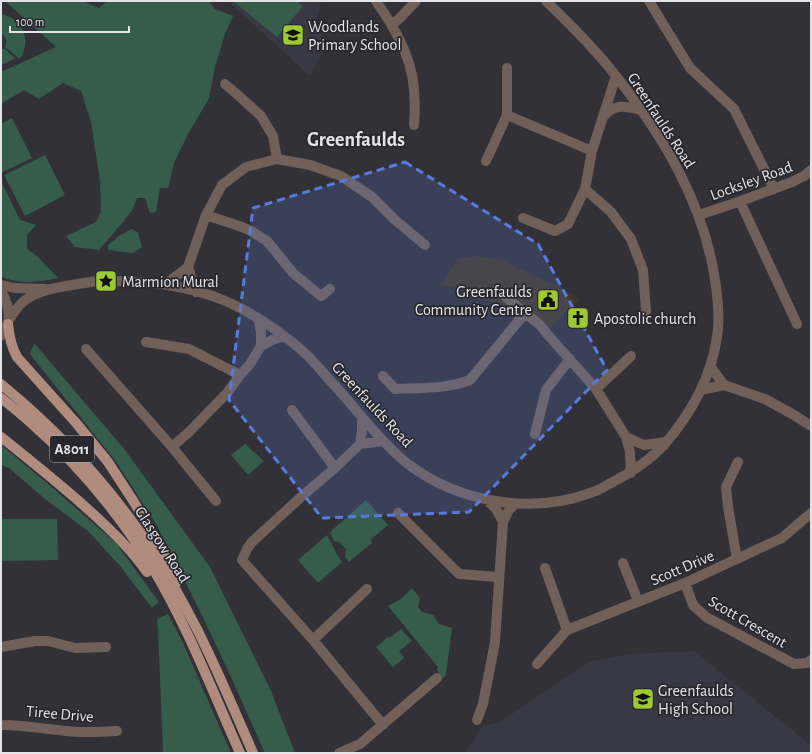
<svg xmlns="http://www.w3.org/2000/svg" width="812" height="754" font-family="'Alegreya Sans',sans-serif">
	<rect width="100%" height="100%" fill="#313137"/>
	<path fill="#413928" d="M479 256 504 261 549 283 579 299 548 331 499 303 482 300 465 288 438 286 445 279 458 258Z"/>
	<path fill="#393945" d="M228 1H321L316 22 326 47 310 76Z
		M694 651 811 745V753H464L483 726 500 722 589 662 628 654Z"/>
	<path fill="#365d4b" d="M5 1H56L57 2 60 1H83L99 8 107 1H209L215 9 233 16 225 34 215 67 209 98 186 138 174 163 168 188H160L156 212 150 213 145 198H137L133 209 123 222 99 250 75 247 66 236 96 222 101 211 100 182 91 122 81 91 63 83 39 99 24 90 1 104V72L56 47Z
		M233 1H296L303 6 277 37Z
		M1 14C23 18 32 40 20 59L5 47C8 41 6 36 1 34Z
		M4 48 15 58 8 62 1 65V50Z
		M12 118 32 158 1 173V124Z
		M45 155 65 195 25 216 4 175Z
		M1 181 20 220 36 225 27 235V249L36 255 58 278C41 282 16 285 1 276Z
		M132 229 138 233 142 247 133 253 108 250V245L120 235Z
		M34 343 125 450 210 567 271 691 295 753H265L231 677 200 611 156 524 117 463 30 354Z
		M245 444 264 461 248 475 231 455Z
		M1 445 47 483 116 543 159 602 152 608 121 567 88 531 45 499 9 468 1 465Z
		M366 500 388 525 370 540 372 543 349 562 345 557 346 549 339 542 334 541 330 532Z
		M1 519H57L58 560 1 561Z
		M327 535 338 556 342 562 318 583 298 560Z
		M412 588 420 598 418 607 422 612 433 615 439 624 452 628 446 675 443 678 437 670 438 667 388 606 401 599Z
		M168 614 183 643 231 753H163L158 629 157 619Z
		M401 629 412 641 399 651 404 658 393 667 376 647 388 637 389 638Z"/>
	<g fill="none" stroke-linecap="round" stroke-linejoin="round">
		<path stroke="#716058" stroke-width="10" d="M376 1C387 17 398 34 405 52 415 75 416 100 414 125
			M649 1 690 68 734 109 774 189
			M392 25 400 18 416 1
			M225 84 239 96 261 116 273 136 277 159
			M507 115 592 151
			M603 117C615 103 625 106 641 110
			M486 161 507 115V68
			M585 189 611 212 631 239 643 270 646 311
			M741 201 743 208 797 324
			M206 215 242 227 251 231 267 241 293 273 321 296 330 289
			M699 215 741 201 792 182 804 176 811 170
			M523 218 555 231 568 224 585 189 592 151 616 76
			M188 267 196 292
			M166 284 188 267 206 215 222 185 246 167 277 159 310 165 341 176 372 197 394 219 425 245
			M1 285 14 288 45 289
			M1 291C7 300 10 312 8 322 7 327 4 332 1 336
			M500 292 525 313 540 325 548 335 596 389 626 437 630 452 631 473
			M258 318 261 332V346
			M8 321C13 314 18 306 24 301 40 288 72 285 91 282 106 280 121 281 136 282 147 283 158 283 168 285 186 288 206 293 223 300 252 312 286 335 308 356 314 362 320 369 325 375 343 394 359 414 376 433 386 444 396 455 408 464 458 502 530 515 590 493 598 491 605 486 613 482 632 472 649 461 664 445 690 415 711 378 717 337 720 319 718 299 715 280 704 204 663 136 616 76 595 49 571 25 546 1
			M146 342 189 349 240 375
			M86 349 172 447 216 501
			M710 366 724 385 765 399 794 415 811 426
			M383 376 395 389C420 388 447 389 470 380L525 313
			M596 389 631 356
			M701 390 724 385
			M292 410 335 468
			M535 434 546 390 570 359
			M626 437 644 445 666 442
			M383 441 360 444 335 468 301 497 252 542 247 549 242 560 313 640 383 725
			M360 444 362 430V417
			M172 447 189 432 227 393 240 375 250 364 261 346 272 340 284 336
			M487 500 496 509 503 522
			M398 513 459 574 498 577
			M737 559 728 507 726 487 738 462
			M623 563 638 601
			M545 568 567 630
			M685 583 693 605 706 617 794 664 807 663 811 660
			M313 640 367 589
			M1 647 35 641H48L75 648 106 647
			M537 664 567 630 685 583 782 538 811 513
			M477 720 483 704 495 642 503 522 509 510 515 504
			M1 725C24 725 44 729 67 731 84 733 100 732 117 731
			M339 753 360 744 437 678"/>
		<path stroke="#af8c7d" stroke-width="10" d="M8 324C9 336 11 346 17 357L77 424 108 462 134 502 170 565 177 582
			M1 384C52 426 98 473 136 527 142 536 149 545 155 555 175 587 194 621 210 656 225 688 239 721 253 753
			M1 398C11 406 21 414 31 423 78 464 119 514 152 567 187 625 212 690 240 753
			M1 437C37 466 73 494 106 526 121 540 135 555 147 572"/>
	</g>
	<path fill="#597bdd" fill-opacity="0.2" stroke="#597bdd" stroke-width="3" stroke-dasharray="8 5" stroke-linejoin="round" d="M405 162 538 244 607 370 469 512 322 518 229 400 253 208Z"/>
	<defs>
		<g id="school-square" transform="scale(1.15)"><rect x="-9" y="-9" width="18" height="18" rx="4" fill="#9dca30" stroke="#28272d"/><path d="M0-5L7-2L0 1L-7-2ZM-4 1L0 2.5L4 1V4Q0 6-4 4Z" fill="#111"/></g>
		<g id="sight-square" transform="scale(1.15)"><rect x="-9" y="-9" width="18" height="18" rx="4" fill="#9dca30" stroke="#28272d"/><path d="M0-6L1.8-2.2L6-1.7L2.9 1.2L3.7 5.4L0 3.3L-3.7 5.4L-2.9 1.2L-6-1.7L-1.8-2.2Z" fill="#111"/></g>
		<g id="civic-square" transform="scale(1.15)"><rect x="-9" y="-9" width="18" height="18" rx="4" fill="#9dca30" stroke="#28272d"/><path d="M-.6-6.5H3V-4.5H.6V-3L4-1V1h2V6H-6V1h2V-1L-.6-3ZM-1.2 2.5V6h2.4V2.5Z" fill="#111"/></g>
		<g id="church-square" transform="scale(1.15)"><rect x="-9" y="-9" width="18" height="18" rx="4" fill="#9dca30" stroke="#28272d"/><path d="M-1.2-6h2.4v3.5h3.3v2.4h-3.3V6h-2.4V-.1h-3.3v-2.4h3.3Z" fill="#111"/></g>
	</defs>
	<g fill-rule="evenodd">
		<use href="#school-square" x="293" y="35"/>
		<use href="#sight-square" x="106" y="281"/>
		<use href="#civic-square" x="548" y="300"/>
		<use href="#church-square" x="578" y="318"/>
		<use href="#school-square" x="643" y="699"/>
	</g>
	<g text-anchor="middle" stroke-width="3.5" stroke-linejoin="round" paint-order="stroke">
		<rect fill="#28272d" stroke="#acabb0" stroke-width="1" x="50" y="436" width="44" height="26" rx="3"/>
		<g font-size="15" font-weight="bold" fill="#e4e4e8">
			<text x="72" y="454">A8011</text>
		</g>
		<g font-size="16" fill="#e4e4e8" stroke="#28272d" text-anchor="start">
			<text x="308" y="32">Woodlands<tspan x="308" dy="18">Primary School</tspan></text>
			<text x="122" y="287">Marmion Mural</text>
			<text x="532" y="297" text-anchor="end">Greenfaulds<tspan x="532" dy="18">Community Centre</tspan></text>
			<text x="594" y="324">Apostolic church</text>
			<text x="658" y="696">Greenfaulds<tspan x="658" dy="18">High School</tspan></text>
		</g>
		<g font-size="16" fill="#e4e4e8" stroke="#28272d">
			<text transform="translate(662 120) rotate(57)" y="6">Greenfaulds Road</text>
			<text transform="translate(751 180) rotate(-20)" y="6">Locksley Road</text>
			<text transform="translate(373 404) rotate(47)" y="6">Greenfaulds Road</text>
			<text transform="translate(163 544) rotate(57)" y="6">Glasgow Road</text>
			<text transform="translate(682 567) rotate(-23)" y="6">Scott Drive</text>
			<text transform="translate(748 621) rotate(30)" y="6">Scott Crescent</text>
			<text transform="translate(60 713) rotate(5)" y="6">Tiree Drive</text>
		</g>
		<g font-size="20" font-weight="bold" fill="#e4e4e8" stroke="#28272d">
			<text x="356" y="146">Greenfaulds</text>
		</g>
	</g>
	<rect width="812" height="754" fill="none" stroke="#e4e4e8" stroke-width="4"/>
	<path d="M10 26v6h119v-6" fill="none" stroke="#e4e4e8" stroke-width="2"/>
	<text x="16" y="26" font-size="12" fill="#e4e4e8" stroke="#28272d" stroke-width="3" paint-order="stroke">100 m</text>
</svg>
